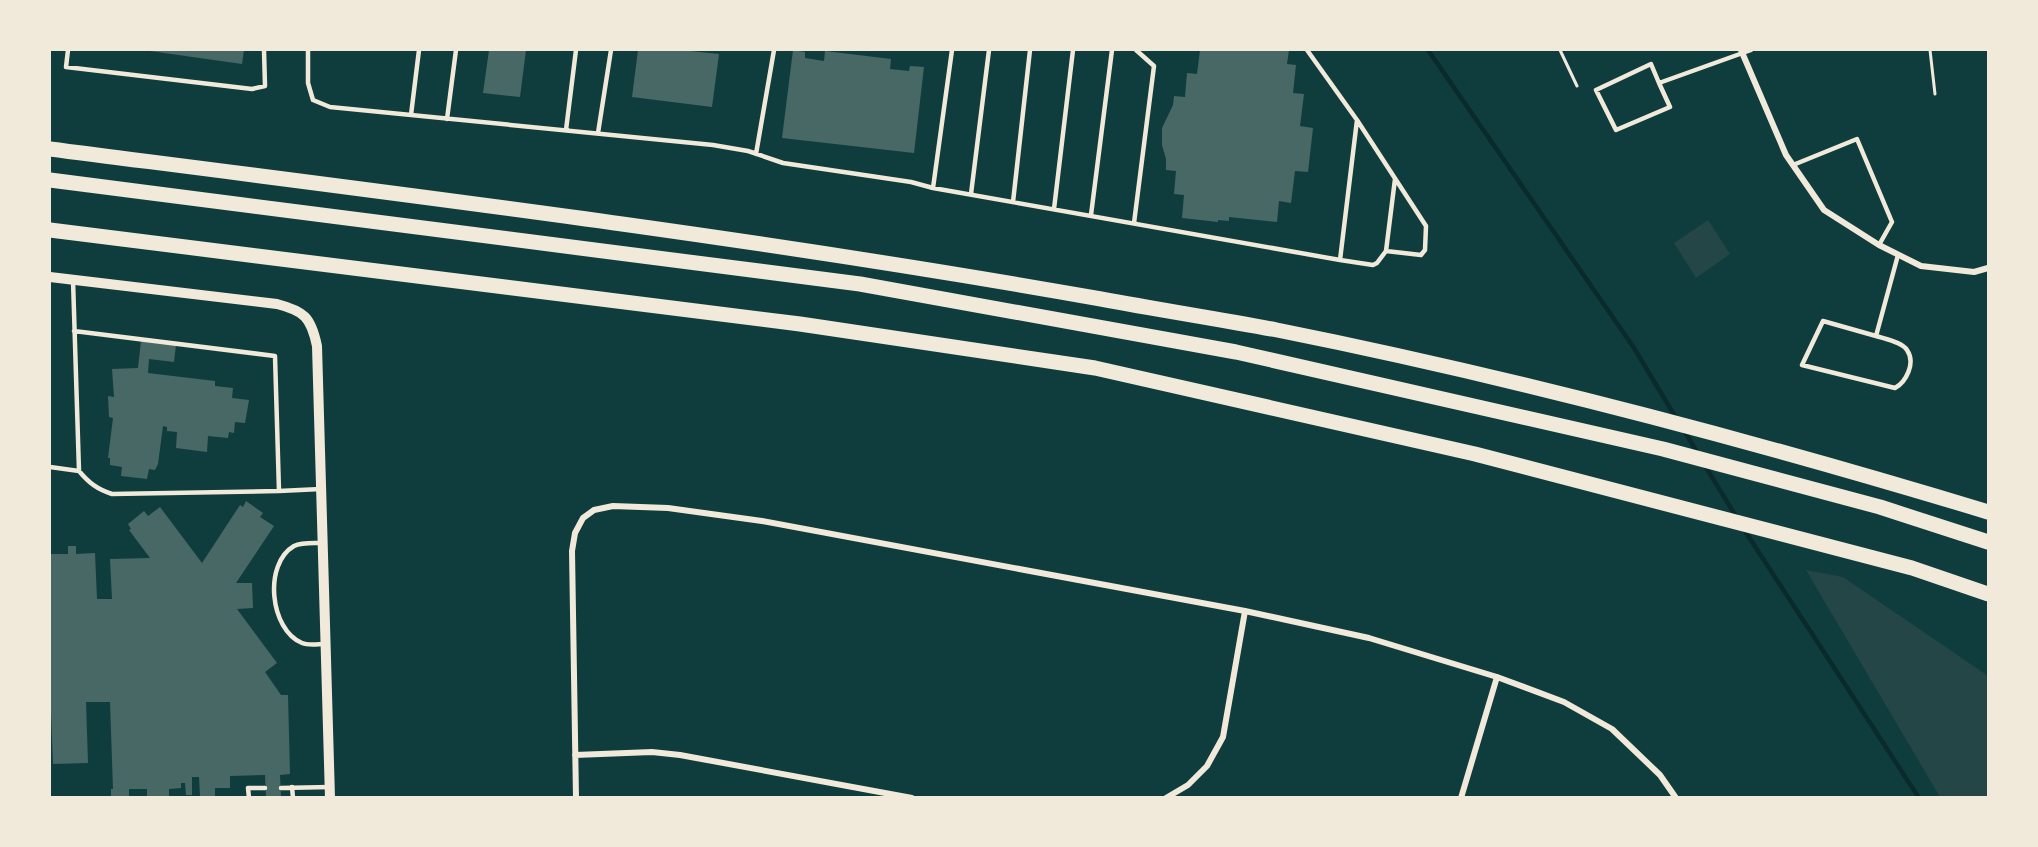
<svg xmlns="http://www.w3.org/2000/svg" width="2038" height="847" font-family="'IBM Plex Sans',sans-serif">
	<rect width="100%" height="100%" fill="#0f3d3e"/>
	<path fill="#244646" d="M1708 220 1730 254 1696 278 1674 243Z
		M1806 570 1843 577 1988 676V797H1940Z"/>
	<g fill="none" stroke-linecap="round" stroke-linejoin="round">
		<path stroke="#0a2a2b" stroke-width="4.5" d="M1428 50 1634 348 1676 418
			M1684 430 1698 454
			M1704 464 1737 518
			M1743 528 1919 798"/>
	</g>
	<path fill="#486865" d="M143 50H244L242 64Z
		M489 50H526L520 97 483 93Z
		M638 50H680L719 54 712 107 632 97Z
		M793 50 805 52V58L824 61 825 51 891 59 890 69 909 71 910 66 924 67 914 153 782 138Z
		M1200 50H1289L1287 64 1296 65 1293 93 1304 94 1300 126 1313 128 1308 172 1295 171 1291 203 1279 201 1277 222 1229 217V221L1218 220V222L1182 218 1184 195 1174 194 1176 171 1166 170V159L1162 145V128L1173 105 1174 96 1185 97 1187 73 1197 74Z
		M141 341 176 345 174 362 149 359 148 373 215 381V386L233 388 232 398 249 400 245 423 235 422 234 433 229 432 228 438 208 436 207 452 176 448 177 432 167 431V427L163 426 158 464 155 470 149 469 147 479 121 476 122 467 110 465V458H108L113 418 109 417 108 396 114 397 112 369 138 368Z
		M246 501 263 513 260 517 274 526 236 583H252L253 608 237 609 277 663 265 672 281 695H288L290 774 280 775 281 797 266 798 265 775 230 776V788H215V796H200L199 777H192V795H186L185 783H181V788L169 789V798H147V789H129V798H111V789H113L110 702H86L88 763 53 764 50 686V554H68V546H76V554L95 553 97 599H112L110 559 150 558 129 530 131 529 128 524 144 511 148 516 160 507 202 563 240 505 243 507Z"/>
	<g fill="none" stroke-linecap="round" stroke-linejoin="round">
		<path stroke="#f1e9da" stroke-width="3" d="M1560 50 1577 86
			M1930 50 1935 94"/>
		<path stroke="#f1e9da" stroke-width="4.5" d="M68 50 66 67 252 89 265 86 264 50
			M308 50V83L313 100 330 107 713 145 748 151 783 163 911 182 933 188 1340 260 1357 120 1307 50
			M1659 83 1670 107 1616 130 1596 90 1651 64 1659 83 1751 50
			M411 115 419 50
			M447 119 456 50
			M566 130 576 50
			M598 133 611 50
			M756 154 774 50
			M1793 165 1857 139 1892 222 1879 245
			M933 188 952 50
			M971 194 989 50
			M1013 202 1030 50
			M1054 209 1073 50
			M1091 215 1112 50
			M1134 223 1154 66 1136 50
			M1386 251 1395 179
			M1340 260 1373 265 1377 263 1386 251 1421 255 1425 250 1426 226 1357 120
			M74 331 275 356 279 491 112 494C97 489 89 483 79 471
			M1876 336C1885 339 1902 342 1907 350 1916 363 1906 382 1895 388L1802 365 1823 321 1876 336 1898 255
			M50 467 79 471 73 280
			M279 491 321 489
			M322 543C314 543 302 542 294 546 263 564 270 630 302 643 309 646 318 644 325 644
			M292 787 293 798
			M281 788 330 787
			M249 798 248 788H265"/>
		<path stroke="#f1e9da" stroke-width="6" d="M1741 50 1786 155 1824 210 1879 245 1921 266 1974 272 1988 268
			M575 755 652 752 680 755 912 798
			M576 798 572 551 575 533 583 518 594 510 613 506 668 508 762 521 1245 611 1369 638 1497 677 1564 702 1612 729 1660 775 1676 798
			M1166 798 1188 785 1207 766 1223 737 1245 611
			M1461 798 1497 677"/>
		<path stroke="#f1e9da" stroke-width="10" d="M50 277 277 304C304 311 311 317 317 346L330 798"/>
		<path stroke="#f1e9da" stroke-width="15" d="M50 149C401 194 752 237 1101 299 1160 310 1218 319 1277 330 1517 378 1754 441 1988 512
			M50 180 860 284 1236 352 1663 449 1880 507 1988 542
			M50 230 800 324 1095 368 1475 454 1912 568 1988 594"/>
	</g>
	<rect width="2038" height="847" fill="none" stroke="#f1e9da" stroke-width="102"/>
</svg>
